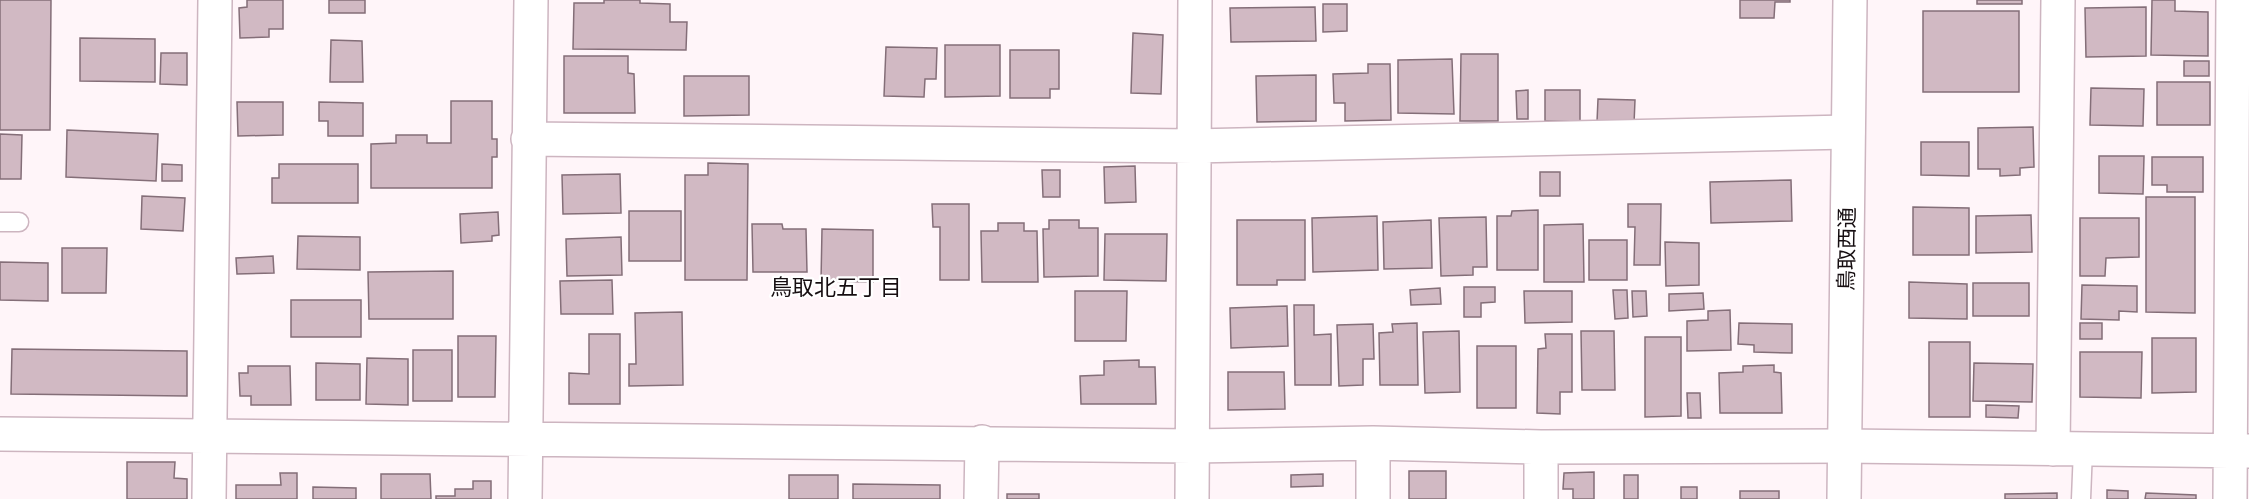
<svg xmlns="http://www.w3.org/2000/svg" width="2249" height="499" font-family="Signika,'Noto Sans JP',sans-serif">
	<rect width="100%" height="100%" fill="#fff5f9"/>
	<path fill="#d1b9c3" stroke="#846e78" stroke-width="1.5" d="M0 0H51L50 130H0Z
		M247 0H283V29H269V37L240 38 239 8 247 7Z
		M329 0H365V13H329Z
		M604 0H640V3L670 4V22H687L686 50 573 49 574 3H604Z
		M1740 0H1790V2H1775L1774 18H1740Z
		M1977 0H2022V4H1977Z
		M2152 0H2175V11L2208 12V56L2151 55Z
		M1323 4H1347V31L1323 32Z
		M1315 7 1316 41 1231 42 1230 8Z
		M2146 7V56L2086 57 2085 8Z
		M1923 11H2019V92H1923Z
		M1133 33 1163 35 1161 94 1131 93Z
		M80 38 155 39V82L80 81Z
		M331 40 362 41 363 82H330Z
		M945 45H1000V96L945 97Z
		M886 47 937 48 936 79H925L924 97 884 96Z
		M1010 50H1059V89H1050V98H1010Z
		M161 53H187V85L160 84Z
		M1461 54H1498V121H1460Z
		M564 56H628V73L634 74 635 113H564Z
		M1452 59 1454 114 1398 113V60Z
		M2184 61H2209V76H2184Z
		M1368 64H1390L1391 120 1345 121V103H1334L1333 74 1368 73Z
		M1316 75V121L1257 122 1256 76Z
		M684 76H749V115L684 116Z
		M2157 82H2210V125H2157Z
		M2091 88 2144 89 2143 126 2090 125Z
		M1528 90V119H1517L1516 91Z
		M1545 90H1580V121H1545Z
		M1598 99 1635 100 1634 124 1597 122Z
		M451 101H492V139H497V157H492V188H371V144L396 143V135H427V143H451Z
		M237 102H283V135L238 136Z
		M319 102 363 103V136H328V121H319Z
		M2033 127 2034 167 2020 168V175L2000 176V169H1978V128Z
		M67 130 158 134 156 181 66 177Z
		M0 134 22 135 21 179H0Z
		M1921 142H1969V176L1921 175Z
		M2099 156H2144L2143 194 2099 193Z
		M2152 157H2203V192H2167V185H2152Z
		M708 163 748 164 747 280H685V175H708Z
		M162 164 182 165V181H162Z
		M279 164H358V203H272V178H279Z
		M1135 166 1136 202 1105 203 1104 167Z
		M1042 170H1060V197H1043Z
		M1540 172H1560V196H1540Z
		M620 174 621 213 563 214 562 175Z
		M1791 180 1792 221 1711 223 1710 182Z
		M142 196 185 198 183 231 141 229Z
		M2146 197H2195V313L2146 312Z
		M932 204H969V280H940V227H933Z
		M1628 204H1661L1660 265H1634L1635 227H1628Z
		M1913 207 1969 208V255H1913Z
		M1538 210V270H1497V216H1511L1512 211Z
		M629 211H681V261H629Z
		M498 212 499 235 492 236V241L461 243 460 214Z
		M2031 215 2032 252 1976 253V216Z
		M1377 216 1378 270 1313 272 1312 218Z
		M1486 217 1487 267H1473V275L1441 276 1439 218Z
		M2080 218H2139V257L2106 258 2105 276H2080Z
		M1049 220H1079V228H1098V276L1044 277 1043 229H1049Z
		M1237 220H1305V280H1277V285H1237Z
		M1431 220 1432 268 1384 269 1383 222Z
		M998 223H1024V231H1037L1038 282H982L981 231H998Z
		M752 224H782L783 229H806L807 272H753Z
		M1583 224 1584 282H1544V225Z
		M822 229 873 230V282L821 281Z
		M1105 234H1167L1166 281 1104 280Z
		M298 236 360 237V270L297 269Z
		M621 237 622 275 567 276 566 239Z
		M1589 240H1627V280H1589Z
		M1665 242 1699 243V285L1666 286Z
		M62 248H107L106 293H62Z
		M273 256 274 273 237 274 236 258Z
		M0 262 48 263V301L0 300Z
		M453 271V319H369L368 272Z
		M612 280 613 314H561L560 281Z
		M1909 282 1967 284V319L1909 318Z
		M1973 283H2029V316H1973Z
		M2082 285 2137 286V312L2119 311V320L2081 319Z
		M1464 287H1495V302L1481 303V317H1464Z
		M1440 288 1441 304 1411 305 1410 290Z
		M1613 290H1627L1628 318 1615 319Z
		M1075 291H1127L1126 341H1075Z
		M1524 291H1572V322L1525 323Z
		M1632 291H1646L1647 316 1633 317Z
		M1703 293 1704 309 1669 311V294Z
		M291 300H361V337H291Z
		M1294 305H1314V335L1331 334V385H1295Z
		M1287 306 1288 346 1231 348 1230 308Z
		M1730 310 1731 350 1687 351V321L1708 320V311Z
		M682 312 683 385 629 386V364H636L635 313Z
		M1417 323 1418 385H1380L1379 333 1393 332 1392 324Z
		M1739 323 1792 324V353L1754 352V345L1738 344Z
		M2080 323H2102V339H2080Z
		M1373 324 1374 359H1363V385L1339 386 1337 325Z
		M1459 331 1460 392 1425 393 1423 332Z
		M1581 331H1614L1615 390H1582Z
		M589 334H620V404H569V373L589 374Z
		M1545 334H1572V392H1560V414L1537 413 1538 349 1546 348Z
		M458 336H496L495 397H458Z
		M1645 337H1681V416L1645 417Z
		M2152 338H2196V392L2152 393Z
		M1929 342H1970V417H1929Z
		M1477 346H1516V408H1477Z
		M12 349 187 351V396L11 394Z
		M413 350H452V401H413Z
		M2080 352H2142L2141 398 2080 397Z
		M367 358 408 359V405L366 404Z
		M1139 360V367H1155L1156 404H1081L1080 376 1104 375V361Z
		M316 363 360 364V400H316Z
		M1974 363 2033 364 2032 402 1973 401Z
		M1774 365V372L1781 373 1782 413H1720L1719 373 1743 372V366Z
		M248 366H290L291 405H251V396H240L239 373H248Z
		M1228 372H1284L1285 409 1228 410Z
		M1687 393H1700L1701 418H1688Z
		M1986 405 2019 406 2018 418 1986 417Z
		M127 462H175L174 478 187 479V499H127Z
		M1409 471H1446V499H1409Z
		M1594 472V499H1573V489H1563L1564 473Z
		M280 473H297V499H236V485H281Z
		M381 474H430L431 499H381Z
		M1323 474V486L1291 487V475Z
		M789 475H838V499H789Z
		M1624 475H1638V499H1624Z
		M473 481H491V499H436V496H455V489H473Z
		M853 484 940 485V499H853Z
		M313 487 356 488V499H313Z
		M1681 487H1697V499H1681Z
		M2107 490 2128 491V499H2107Z
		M1740 491H1779V499H1740Z
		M2057 493V499H2005V494Z
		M2146 493 2196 495V499H2145Z
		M1007 494H1039V499H1007Z"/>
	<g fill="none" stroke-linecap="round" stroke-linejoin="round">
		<g stroke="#cdb5c0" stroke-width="21">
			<path id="lane" d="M0 222H19
				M2081 499 2083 449"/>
		</g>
		<g stroke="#cdb5c0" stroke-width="36">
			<path id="street" d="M528 139 1194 146 1848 132
				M0 434 1192 446 1373 443 1541 447 1845 446 2249 451
				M2053 449 2058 0
				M209 499 215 0
				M525 499 531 0
				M981 499 982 442
				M1192 499 1195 0
				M1373 499V443
				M1541 499V447
				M2230 499 2233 0"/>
		</g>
		<g stroke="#cdb5c0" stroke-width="36">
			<path id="secondary" d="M1844 499 1850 0"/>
		</g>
		<use href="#lane" stroke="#fff" stroke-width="18"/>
		<use href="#street" stroke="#fff" stroke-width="33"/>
		<use href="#secondary" stroke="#fff" stroke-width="33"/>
	</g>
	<g text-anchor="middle" stroke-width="4.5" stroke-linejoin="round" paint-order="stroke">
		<g font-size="21" fill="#160e11" stroke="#fff">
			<text transform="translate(1847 249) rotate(-89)" y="7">鳥取西通</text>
		</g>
		<g font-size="22" fill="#160e11" stroke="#fff">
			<text x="836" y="295">鳥取北五丁目</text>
		</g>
	</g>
</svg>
